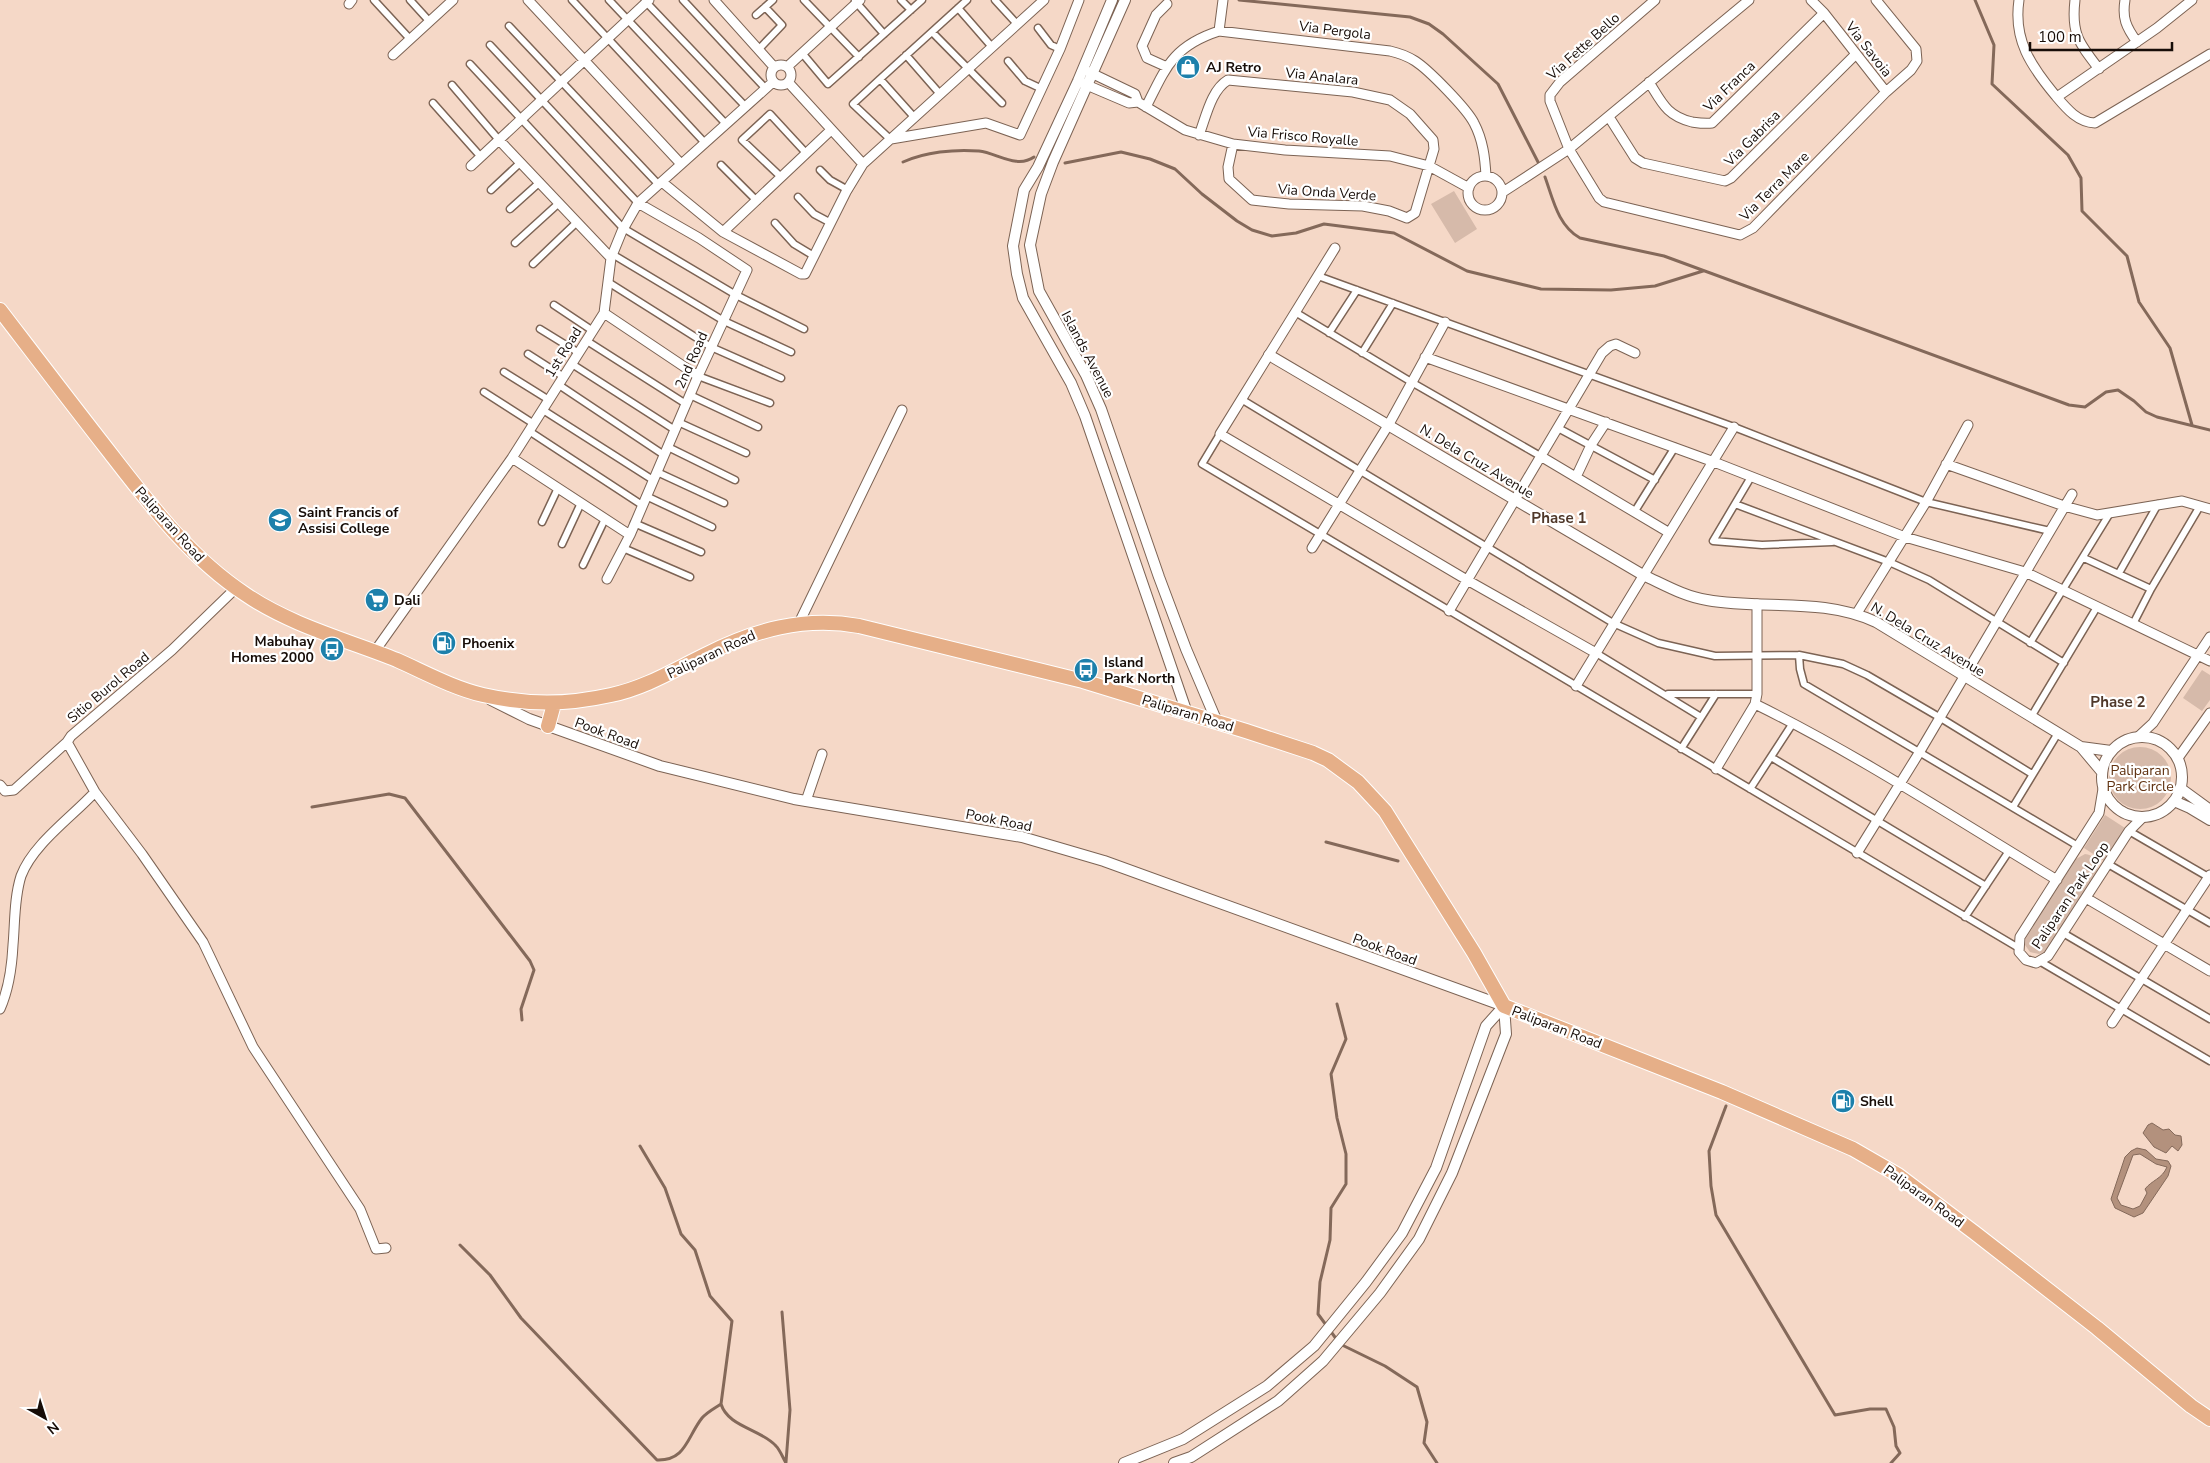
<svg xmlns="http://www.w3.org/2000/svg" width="2210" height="1463" font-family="'Nunito Sans',sans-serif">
	<rect width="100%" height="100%" fill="#f5d8c7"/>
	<path fill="#d6baaa" d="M1454 191 1477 229 1455 243 1431 204Z
		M2202 670 2210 675V700L2202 711 2183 698Z
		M2109 778a31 31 0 1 1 62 0a31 31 0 1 1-62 0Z
		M2105 815 2125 828 2104 861 2084 848Z
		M2085 854C2095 855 2100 863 2097 872L2046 951 2039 954 2030 952 2025 945 2026 938 2076 859Z"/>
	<path fill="#b3917d" stroke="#84695a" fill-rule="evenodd" d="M2152 1123 2163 1130 2169 1129 2175 1135 2181 1136 2182 1145 2178 1151 2172 1146 2166 1153 2154 1147 2143 1133 2148 1125Z
		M2137 1148 2146 1150 2156 1159 2168 1161 2171 1166 2168 1176 2143 1213 2134 1217 2115 1208 2111 1199 2125 1157 2131 1151ZM2140 1154 2156 1164 2167 1167C2162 1179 2152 1180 2145 1189L2147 1193 2140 1206 2133 1209 2121 1205 2117 1198 2133 1155Z"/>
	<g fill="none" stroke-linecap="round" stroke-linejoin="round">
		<path stroke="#84695a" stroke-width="3" d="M1239 0 1410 17 1429 24 1443 34 1498 84 1538 162
			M1975 0 1994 45 1992 84 2068 155 2081 178 2082 211 2127 256 2139 302 2170 348 2192 425
			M903 162C925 152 954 149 979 151 997 153 1017 169 1034 157
			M1065 163 1121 152 1150 159 1175 169 1202 194 1237 221 1252 230 1272 236 1296 233 1324 224 1394 233 1467 271 1541 289 1611 290 1655 286 1703 271
			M1545 177C1553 199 1558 226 1580 238L1664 256 2069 405 2085 407 2106 392 2118 390 2134 401 2146 412 2157 417 2210 430
			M312 807 389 794 405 798 530 961 534 970 521 1009 522 1020
			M1326 842 1398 861
			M1337 1004 1346 1039 1331 1074 1337 1118 1346 1154V1184L1331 1208 1330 1240 1320 1282 1318 1314 1340 1344 1385 1366 1417 1387 1427 1422 1424 1443 1437 1463
			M1726 1106 1709 1151 1711 1186 1716 1215 1835 1415 1870 1409H1886L1894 1427 1896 1446 1900 1453 1891 1463
			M640 1146 665 1188 681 1234 695 1250 710 1296 732 1321 721 1404C728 1427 761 1429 776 1446 780 1450 783 1458 786 1463
			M460 1245 490 1275 521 1318 657 1460C686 1461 687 1437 702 1418 707 1412 715 1408 721 1404
			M782 1312 790 1410 786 1462"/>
		<g stroke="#7c6354" stroke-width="9">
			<path id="pedestrian" d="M374 0 410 39
				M410 0 430 22
				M572 0 705 143
				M609 0 726 124
				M683 0 766 89
				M804 0 859 57
				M901 0 911 10
				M995 0 1017 24
				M645 1 746 107
				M855 1 884 34
				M958 8 992 47
				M756 15 773 0
				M509 26 659 185
				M1038 28 1051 45 1060 49
				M932 32 1002 103
				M490 45 638 203
				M758 50 782 25 765 7
				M802 53 828 84 922 0
				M906 55 940 94
				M1008 61 1025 81 1040 88
				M470 64 623 228 736 295 804 329
				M880 79 967 0
				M452 85 499 140
				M433 103 481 157
				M890 139 853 104 880 79 914 117
				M721 165 757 201
				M820 170 830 180 848 190
				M781 177 742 140 770 114 806 153
				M491 190 521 162
				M798 197 814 214 831 223
				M510 209 540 182
				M775 223 794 244 814 256
				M515 243 559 203
				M612 254 724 321 791 352
				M533 264 577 222
				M1318 276 1734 427 1926 502 2050 531
				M608 282 711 347 781 378
				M554 305 593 331
				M1295 312 1413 383 1542 457
				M540 329 579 353
				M1329 333 1357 290
				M587 341 686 404
				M1362 353 1393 303
				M528 354 564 377
				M572 364 675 430
				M504 372 549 400
				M698 376 770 403
				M559 385 664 455
				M484 392 534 424
				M690 395 758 427
				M1241 399 1613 623 1658 643 1715 656 1799 655 1843 664 1867 675 1939 717 2032 774
				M543 410 653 480
				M678 422 746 453
				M1558 428 1655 480
				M529 431 642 505
				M1220 434 1202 464 2017 947
				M668 447 735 480
				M657 472 724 503
				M1751 477 1713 541 1762 545 1832 542
				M646 496 712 527
				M1735 504 1889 562 1929 580 2064 663
				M1635 511 1675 447
				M542 522 558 488
				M634 523 701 552
				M562 544 581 503
				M623 548 690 577
				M2084 558 2151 589
				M583 565 605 519
				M2119 573 2158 504
				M2133 624 2151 589 2200 506
				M2030 643 2110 513
				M1596 653 1701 717
				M1799 655 1800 669 1804 684 2078 846
				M1668 694H1757
				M2031 717 2097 607
				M1681 749 1716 694
				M1771 757 1986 886
				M1750 789 1793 723
				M2013 807 2058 733
				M2129 831 2210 878
				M2108 864 2210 923
				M1965 917 2009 851
				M2063 933 2210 1019
				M2041 962 2210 1061"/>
		</g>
		<g stroke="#7c6354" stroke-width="11">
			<path id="minor" d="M528 0 681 164
				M714 0 774 67
				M1655 0 1560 82 1550 95V101L1569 149 1599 198 1604 202 1740 235 1753 228 1886 92 1911 70 1917 61 1916 49 1876 0
				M1811 0 1824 13 1886 92
				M2019 0C2013 40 2031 66 2055 95 2066 108 2077 122 2095 123L2210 54
				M2075 0C2071 34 2079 43 2099 69
				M2125 0C2122 18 2126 27 2137 42
				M349 4 352 0
				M1219 31 1223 0
				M393 55 453 0
				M771 75a10 10 0 1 1 20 0a10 10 0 1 1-20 0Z
				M787 67 860 0
				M1167 67 1147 58 1142 46 1156 15 1167 4
				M1087 71 1135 94 1138 102 1185 130 1233 144 1285 150 1390 156 1429 166 1469 188
				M788 82 863 164
				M1649 82C1662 103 1667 116 1692 122 1699 123 1705 124 1712 123L1824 13
				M1082 83 1129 103 1138 102
				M2057 97 2157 28 2192 0
				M1146 107C1166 67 1173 46 1219 31L1390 51C1399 53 1407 56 1415 61 1429 70 1467 109 1474 123 1483 140 1485 158 1486 176
				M1609 117 1635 158 1643 163 1725 181 1731 178 1856 54
				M1199 135C1206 117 1211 90 1228 80L1353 92 1390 100 1410 114 1433 140 1434 149 1415 213 1407 218 1389 211 1363 206 1289 204 1252 200 1229 179 1228 167 1233 144
				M891 139 986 123 1020 135 1060 49 1079 0
				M499 140 611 258
				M471 166 649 0
				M1468 193a17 17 0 1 1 34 0a17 17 0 1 1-34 0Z
				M662 182 723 232 801 274H805L846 192 863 164 1044 0
				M1503 192 1569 149 1749 0
				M723 232 831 130
				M1335 248 1220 434 1467 580 1596 653
				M604 313 698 376
				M1425 357 1714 462 1905 537 2025 572 2210 661
				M1542 457 1668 532
				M512 458 630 535
				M1946 464 2064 506 2097 515 2182 501 2210 509
				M1576 477 1591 445 1606 422
				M1312 548 1389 424 1445 322
				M607 579 630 535 698 376 747 270 699 238 638 203
				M236 588 172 650 71 736 67 742 95 792 142 854 203 942 253 1047 360 1209 376 1249 386 1248
				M1757 604V694L1755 704C1859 755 1957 820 2057 880
				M1449 611 1602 353 1610 346 1616 344 1635 353
				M1857 613 1926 502 1968 425
				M799 623 902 410
				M375 651 512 458 604 313 611 258 622 231 638 203 773 82
				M1576 686 1734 427
				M2139 736 2153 723 2210 637
				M2178 758 2210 713
				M1716 769 1755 704
				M0 785 5 791 14 790 67 742
				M2103 789 2099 813 2020 937 2019 952 2026 960 2036 963 2048 956 2129 831 2143 817
				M806 801 822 754
				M1857 853 1919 753 2072 494
				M2086 898 2210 971
				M0 1009C8 991 12 965 13 945 15 923 14 898 21 876 33 844 72 817 95 792
				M2112 1023 2210 875"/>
		</g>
		<g stroke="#7c6354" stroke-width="12">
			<path id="tertiary" d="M1112 0 1078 81 1038 167 1024 190 1013 246 1017 274 1023 298 1071 383 1085 416 1187 713
				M1125 0 1053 162 1041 194 1030 245 1039 291 1086 375 1101 409 1159 577 1186 649 1217 722
				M1269 355 1643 575C1663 584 1685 597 1707 600 1764 610 1822 597 1876 622L2081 747 2102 772
				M491 700 529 719 660 766 794 799 1022 837 1104 861 1504 1006
				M2102 777a40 40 0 1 1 80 0a40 40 0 1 1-80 0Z
				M2081 747 2111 751
				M2180 788 2210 810
				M2174 801 2190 808 2210 820
				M1124 1463 1183 1439 1267 1386 1314 1346 1366 1282 1402 1233 1436 1168 1486 1026 1504 1006
				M1174 1463 1191 1457 1278 1401 1323 1361 1380 1293 1419 1239 1452 1173 1506 1034 1504 1006"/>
		</g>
		<g stroke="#fff" stroke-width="16">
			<path id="primary" d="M0 310C36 357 71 403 107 449 148 502 189 557 245 594 290 625 347 640 397 660 424 672 453 688 483 695 528 705 566 705 611 695 645 688 674 670 705 655 754 630 804 616 859 626L1083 681 1246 731 1313 753 1328 760 1358 782 1385 811 1474 953 1504 1006 1722 1092 1853 1149 1879 1164 1898 1175 1975 1233 2097 1328 2191 1406 2210 1419
				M548 726 554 704"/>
		</g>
		<use href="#pedestrian" stroke="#fff" stroke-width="6"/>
		<use href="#minor" stroke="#fff" stroke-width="9"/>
		<use href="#tertiary" stroke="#fff" stroke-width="10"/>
		<use href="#primary" stroke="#e6af88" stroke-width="14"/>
	</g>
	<defs>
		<g id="shop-disc" transform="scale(1.25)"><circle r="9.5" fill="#1d80ab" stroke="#fff"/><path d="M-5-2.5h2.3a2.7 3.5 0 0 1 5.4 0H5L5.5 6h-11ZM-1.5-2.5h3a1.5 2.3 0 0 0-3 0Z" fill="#fff"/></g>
		<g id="university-disc" transform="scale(1.25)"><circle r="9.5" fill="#1d80ab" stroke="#fff"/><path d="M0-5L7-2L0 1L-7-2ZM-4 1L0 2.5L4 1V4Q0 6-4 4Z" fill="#fff"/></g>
		<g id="supermarket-disc" transform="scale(1.25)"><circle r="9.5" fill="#1d80ab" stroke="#fff"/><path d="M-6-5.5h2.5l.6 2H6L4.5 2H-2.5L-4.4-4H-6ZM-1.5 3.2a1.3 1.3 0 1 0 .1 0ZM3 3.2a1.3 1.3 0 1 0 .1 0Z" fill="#fff"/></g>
		<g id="fuel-disc" transform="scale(1.25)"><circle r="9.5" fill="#1d80ab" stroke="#fff"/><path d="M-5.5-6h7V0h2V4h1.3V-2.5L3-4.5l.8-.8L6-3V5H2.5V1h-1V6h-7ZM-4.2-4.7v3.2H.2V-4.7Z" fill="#fff"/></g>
		<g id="bus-disc" transform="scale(1.25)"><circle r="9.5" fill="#1d80ab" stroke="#fff"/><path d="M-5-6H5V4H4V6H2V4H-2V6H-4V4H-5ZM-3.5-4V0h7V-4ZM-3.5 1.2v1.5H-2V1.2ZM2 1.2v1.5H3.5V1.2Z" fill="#fff"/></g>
	</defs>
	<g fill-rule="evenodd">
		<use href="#shop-disc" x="1188" y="67"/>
		<use href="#university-disc" x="280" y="520"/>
		<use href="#supermarket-disc" x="377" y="600"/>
		<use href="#fuel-disc" x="444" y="643"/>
		<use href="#bus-disc" x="332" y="649"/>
		<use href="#bus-disc" x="1086" y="670"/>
		<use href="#fuel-disc" x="1843" y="1101"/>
	</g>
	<g text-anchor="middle" stroke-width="4.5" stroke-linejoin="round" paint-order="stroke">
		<g font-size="14" fill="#170d08" stroke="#fff">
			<text transform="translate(1335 30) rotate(7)" y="5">Via Pergola</text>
			<text transform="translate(1583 46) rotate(-42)" y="5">Via Fette Bello</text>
			<text transform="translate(1869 49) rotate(52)" y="5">Via Savoia</text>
			<text transform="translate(1322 76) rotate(6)" y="5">Via Analara</text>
			<text transform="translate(1729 86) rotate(-44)" y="5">Via Franca</text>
			<text transform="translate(1303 136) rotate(5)" y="5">Via Frisco Royalle</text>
			<text transform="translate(1752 138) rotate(-45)" y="5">Via Gabrisa</text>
			<text transform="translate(1774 186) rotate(-45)" y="5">Via Terra Mare</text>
			<text transform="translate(1327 192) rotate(4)" y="5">Via Onda Verde</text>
			<text transform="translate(563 352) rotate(-58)" y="5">1st Road</text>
			<text transform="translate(1088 354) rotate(62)" y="5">Islands Avenue</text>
			<text transform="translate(691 360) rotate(-66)" y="5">2nd Road</text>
			<text transform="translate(1477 461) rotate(31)" y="5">N. Dela Cruz Avenue</text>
			<text transform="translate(170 524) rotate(48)" y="5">Paliparan Road</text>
			<text transform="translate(1928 639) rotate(31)" y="5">N. Dela Cruz Avenue</text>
			<text transform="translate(711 654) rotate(-25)" y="5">Paliparan Road</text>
			<text transform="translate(108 687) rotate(-40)" y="5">Sitio Burol Road</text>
			<text transform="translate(1188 713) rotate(17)" y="5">Paliparan Road</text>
			<text transform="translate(607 733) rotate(20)" y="5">Pook Road</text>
			<text transform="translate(999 820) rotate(11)" y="5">Pook Road</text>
			<text transform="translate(2070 895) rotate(-56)" y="5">Paliparan Park Loop</text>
			<text transform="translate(1385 949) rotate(20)" y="5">Pook Road</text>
			<text transform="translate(1557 1027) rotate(21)" y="5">Paliparan Road</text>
			<text transform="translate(1924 1196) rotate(36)" y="5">Paliparan Road</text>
		</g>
		<g font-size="14" font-weight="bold" fill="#170d08" stroke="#fff" text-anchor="start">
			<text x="1206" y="72">AJ Retro</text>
			<text x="298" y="517">Saint Francis of<tspan x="298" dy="16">Assisi College</tspan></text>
			<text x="394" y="605">Dali</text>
			<text x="314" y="646" text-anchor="end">Mabuhay<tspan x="314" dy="16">Homes 2000</tspan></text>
			<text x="462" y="648">Phoenix</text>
			<text x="1104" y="667">Island<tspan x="1104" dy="16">Park North</tspan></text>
			<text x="1860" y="1106">Shell</text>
		</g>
		<g font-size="14" fill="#603211" stroke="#fff">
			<text x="2140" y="775">Paliparan<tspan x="2140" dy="16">Park Circle</tspan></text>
		</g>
		<g font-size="15" font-weight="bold" fill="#4f382a" stroke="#fff">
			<text x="1559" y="523">Phase 1</text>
			<text x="2118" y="707">Phase 2</text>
		</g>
	</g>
	<g transform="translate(45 1418) rotate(141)" stroke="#ffffff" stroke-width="4" paint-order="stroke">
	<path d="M0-4L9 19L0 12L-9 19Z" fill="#170d08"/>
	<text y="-8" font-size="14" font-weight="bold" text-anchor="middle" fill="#170d08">N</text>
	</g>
	<path d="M2030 42v8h142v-8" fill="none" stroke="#170d08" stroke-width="2.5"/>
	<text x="2038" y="42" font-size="15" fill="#170d08" stroke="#ffffff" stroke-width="4" paint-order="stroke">100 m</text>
</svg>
